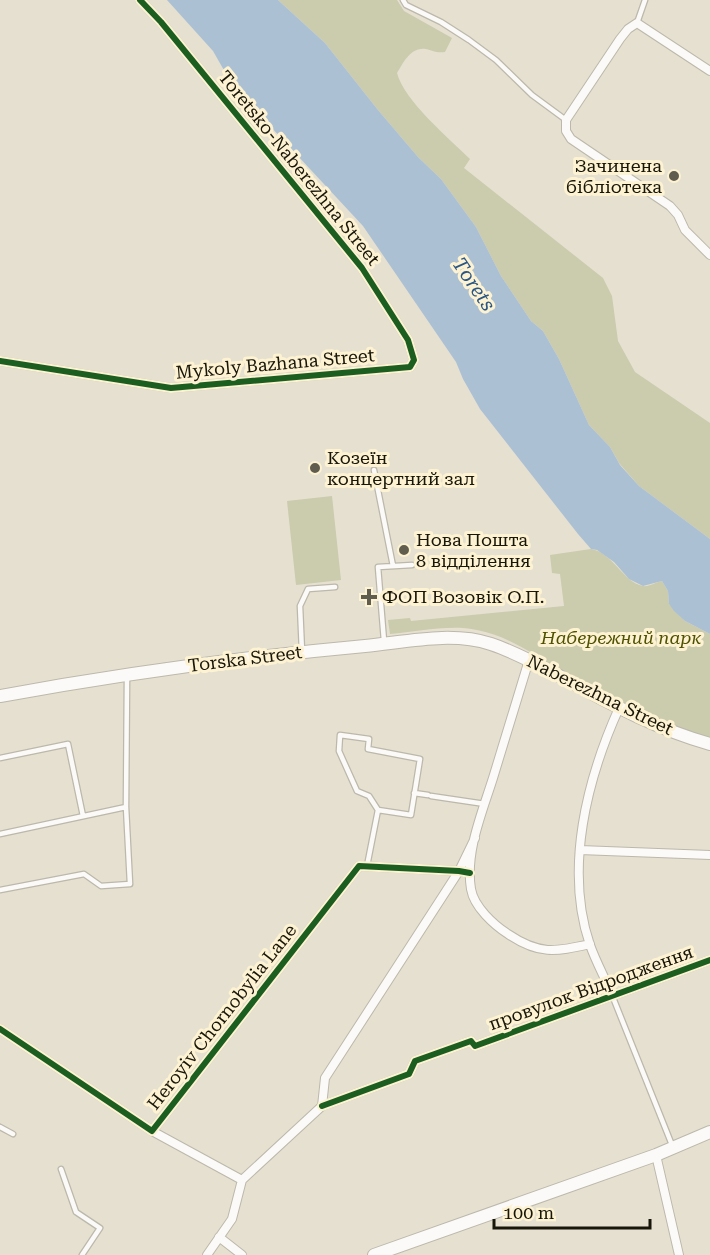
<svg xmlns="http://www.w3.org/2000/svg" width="710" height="1255" font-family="'Roboto Serif',serif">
	<rect width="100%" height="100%" fill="#e5e0cf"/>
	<path fill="#cbcbae" d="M278 0H397L404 11 452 38 445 52C436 53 434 51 426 49 411 46 403 63 397 73 404 101 449 138 470 159L464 168 603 278 612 296 618 341 635 372 710 423V539L639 486 619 463 610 447 589 425 559 359 543 331 531 321 501 276 476 227 441 179 418 157 378 110 325 43Z
		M332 496 341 580 296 585 287 501Z
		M591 549C612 552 624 583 643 586 649 587 656 582 662 581L668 591 669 604 685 621 710 634V739C660 725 613 699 568 674 538 658 510 636 477 630 449 624 418 632 390 634L388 620 410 618 411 621 564 606 560 574 552 573 550 555Z"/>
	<path fill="#acc0d4" d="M167 0H278L325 43 378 110 418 157 441 179 476 227 501 276 531 321 543 331 559 359 589 425 610 447 620 465 639 486 710 539V634L685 621 674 611 669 604 668 591 662 581 643 586 629 579 614 562 597 550 591 549 578 534 480 409 463 379 456 362 363 226 270 126 247 95 225 72 213 51Z"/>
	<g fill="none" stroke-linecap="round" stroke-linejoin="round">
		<g stroke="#bcb8ab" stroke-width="7">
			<path id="lane" d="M403 0 406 5 441 22 469 40 496 60 532 95 566 120
				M637 23 645 0
				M374 470 393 566
				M384 641 378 567 412 565
				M302 652 300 606 308 589 335 587
				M0 758 68 744 83 816
				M414 793 428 795
				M431 796 485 804
				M0 834 126 807 127 677
				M367 866 378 810 411 815 420 759 368 749 369 739 340 735 339 751 357 791 369 796 378 810
				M0 890 84 874 101 886 130 884 126 807
				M612 995 672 1145
				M0 1127 13 1134
				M61 1169 76 1212 100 1228 82 1255"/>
		</g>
		<g stroke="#bcb8ab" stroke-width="10">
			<path id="street" d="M710 71 637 23 628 29 620 39 566 120V131L571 139 670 206 678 215 685 230 710 255
				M0 361 171 388 410 367 414 360 408 340 362 268 161 22 140 0
				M529 660C517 699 505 739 493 778 482 813 465 852 471 889 474 907 494 925 508 934 539 955 555 952 590 944
				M580 850 710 855
				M612 995C605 978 596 962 590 945 564 869 587 779 619 708
				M0 1029 152 1131 359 866 459 871 470 873
				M322 1106 409 1074 415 1061 471 1041 475 1046 710 960
				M152 1131 242 1180
				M656 1155 679 1255
				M242 1180 322 1106 325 1078 459 871 475 838
				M219 1237 242 1255
				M207 1255 232 1219 242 1180"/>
		</g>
		<g stroke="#bcb8ab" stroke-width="14">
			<path id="secondary" d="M0 696C121 674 243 657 365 646 406 642 451 631 491 644 518 653 544 668 569 681 614 706 660 730 710 744
				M374 1255 656 1155 710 1132"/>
		</g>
		<use href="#lane" stroke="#fbfaf8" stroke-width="4.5"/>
		<use href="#street" stroke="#fbfaf8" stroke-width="8"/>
		<use href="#secondary" stroke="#fbfaf8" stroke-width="12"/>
		<g stroke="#fdf2d2" stroke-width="10">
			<path id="cycleway" d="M0 361 171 388 410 367 414 360 408 340 362 268 161 22 140 0
				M0 1029 152 1131 359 866 459 871 470 873
				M322 1106 409 1074 415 1061 471 1041 475 1046 710 960"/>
		</g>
		<use href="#cycleway" stroke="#1b5e20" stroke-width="6"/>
	</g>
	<g fill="#605c4e" stroke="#fdf2d2" stroke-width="2">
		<circle cx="674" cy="176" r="6"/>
		<circle cx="315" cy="468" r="6"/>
		<circle cx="404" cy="550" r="6"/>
		<path d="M366 588h6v6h6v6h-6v6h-6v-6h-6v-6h6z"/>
	</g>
	<g text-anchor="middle" stroke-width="6" stroke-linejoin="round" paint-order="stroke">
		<g font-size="18" fill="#181509" stroke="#fdf2d2" text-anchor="start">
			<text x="662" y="172" text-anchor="end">Зачинена<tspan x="662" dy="21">бібліотека</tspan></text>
			<text x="327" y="464">Козеїн<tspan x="327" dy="21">концертний зал</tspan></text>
			<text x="416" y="546">Нова Пошта<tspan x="416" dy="21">8 відділення</tspan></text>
			<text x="382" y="603">ФОП Возовік О.П.</text>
		</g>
		<g font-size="18" fill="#181509" stroke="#fdf2d2">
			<text transform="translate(299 168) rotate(51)" y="6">Toretsko-Naberezhna Street</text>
			<text transform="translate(275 364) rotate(-5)" y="6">Mykoly Bazhana Street</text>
			<text transform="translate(245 659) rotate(-7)" y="6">Torska Street</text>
			<text transform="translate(600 695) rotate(26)" y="6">Naberezhna Street</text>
			<text transform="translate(591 988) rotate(-20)" y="6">провулок Відродження</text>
			<text transform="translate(222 1017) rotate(-52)" y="6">Heroyiv Chornobylia Lane</text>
		</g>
		<g font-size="18" font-style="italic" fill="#4f5100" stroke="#fdf2d2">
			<text x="621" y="644">Набережний парк</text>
		</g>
		<g font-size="20" font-style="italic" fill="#295685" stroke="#fdf2d2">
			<text transform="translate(474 284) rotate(56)" y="7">Torets</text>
		</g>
	</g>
	<path d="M494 1219v9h156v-9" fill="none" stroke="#181509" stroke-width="3"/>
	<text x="503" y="1219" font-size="18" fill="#181509" stroke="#fdf2d2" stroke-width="4.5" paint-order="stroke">100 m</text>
</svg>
